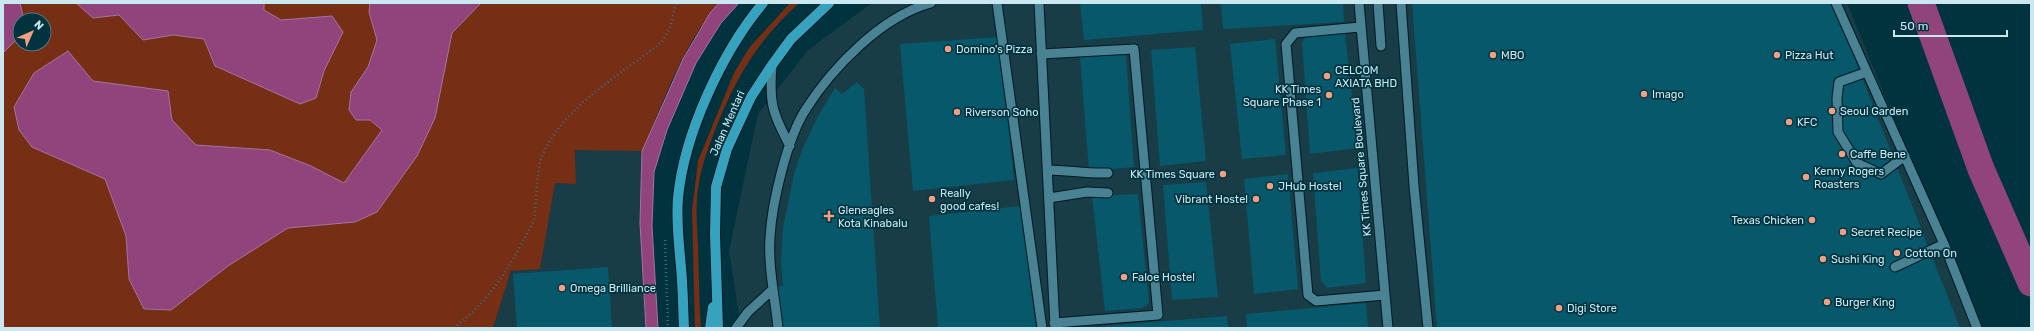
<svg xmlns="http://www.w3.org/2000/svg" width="2034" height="331" font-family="Rubik,sans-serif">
	<rect width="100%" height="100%" fill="#01333f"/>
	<path fill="#183d47" d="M872 3H1847L1979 328H741L729 251 758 114 808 50Z
		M575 149 642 151 640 223 646 328H493L511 271 540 268 555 182 576 183Z"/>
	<path fill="#762e15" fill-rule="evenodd" d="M3 3H719C683 44 664 101 642 151L575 150 576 184 555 183 540 269 511 271 493 328H3ZM20 20H44V44H20Z
		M790 3H799C757 42 739 73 717 125 710 144 702 163 699 183 695 204 697 225 698 246 699 274 699 301 701 328H695L692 210 698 161 734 73 749 48Z"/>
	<path fill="#90447b" stroke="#a2759e" d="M3 3H20L24 20H20V36L4 52Z
		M76 3H264V10L281 20 332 16 343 32 324 71 316 98 300 104 215 66 204 39 173 35 143 40 119 15 93 18Z
		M370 3H481L452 33 435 118 417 156 377 212 355 222 288 228 228 266 171 310 144 309 129 279 126 236 105 179 32 147 19 130 14 107 34 73 68 51 93 81 168 91 172 120 196 145 270 150 311 166 344 183 382 130 370 120H356L349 110 351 92 368 67 377 40 369 12Z
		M719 3H739L721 23 696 63 667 130 654 172 652 226 658 328H646L640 223 642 151 683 59 710 13Z"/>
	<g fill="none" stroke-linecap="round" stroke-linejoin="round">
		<path stroke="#90447b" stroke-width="27" d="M1921 3 1981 169 2031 283"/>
	</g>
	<path fill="#07586a" d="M1080 3H1201L1203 30 1084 40Z
		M1221 3H1343L1344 22 1223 29Z
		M1412 3H1833L1960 328H1437Z
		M1345 34 1358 148 1310 154 1302 43 1307 36Z
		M999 37 1014 180 913 191 900 44Z
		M1275 39 1286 155 1242 159 1230 44Z
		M1195 47 1206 161 1160 166 1151 50Z
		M1122 53 1126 56 1134 167 1089 171 1080 57Z
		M857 82 864 89 880 328H783L776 287 783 286 781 262 783 228 794 174 802 150 818 116 835 88 842 94Z
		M1358 168 1366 283 1327 288 1321 281 1313 173Z
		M1288 174 1298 289 1254 294 1244 179Z
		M1206 182 1218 297 1172 300 1163 185Z
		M1138 194 1149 303 1142 308 1105 311 1092 196Z
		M1021 206 1036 328H938L929 216Z
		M608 267 612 328H517L513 274Z
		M1366 303 1368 328H1247L1246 314Z
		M1227 316 1228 328H1106V326Z"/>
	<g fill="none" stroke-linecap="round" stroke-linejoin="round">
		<g stroke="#001921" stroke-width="11">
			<path id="service" d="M997 3 1042 328
				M1039 3 1055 327
				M1359 3 1388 328
				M1378 3 1381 46
				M1401 3 1414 186 1428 328
				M1836 3 1944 244
				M1360 27 1295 33 1286 44 1308 295 1316 301 1385 295
				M1041 54 1134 49 1158 315 1054 323
				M772 65C769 102 772 113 790 146
				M1867 72 1839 82 1837 98 1838 132 1857 163 1881 174 1905 156
				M1047 170C1068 170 1087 174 1108 173
				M1049 198 1087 192 1108 193
				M1895 267 1944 244 1977 328
				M736 328 748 312 773 289
				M778 328C775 298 768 267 770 237 772 203 787 138 806 109 832 68 882 16 931 3"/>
		</g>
		<g stroke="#001921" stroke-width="12">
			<path id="primary" d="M684 328C683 308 683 288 681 267 679 245 676 221 678 198 684 134 722 52 763 3
				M710 328 713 307
				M718 328 715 234 716 187 727 149 751 97 772 65 791 39 829 3"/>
		</g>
		<path stroke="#3f6b76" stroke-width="2.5" stroke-dasharray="1 3" stroke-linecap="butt" d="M665 240 668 328
			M454 328C486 303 505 276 523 241 527 234 532 226 534 219 537 201 536 172 542 156 563 107 621 74 662 42L670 28 676 3"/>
		<use href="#service" stroke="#488293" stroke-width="9"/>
		<use href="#primary" stroke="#36a2bd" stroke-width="10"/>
	</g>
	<g fill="#f39f84" stroke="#01333f" stroke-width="1.5">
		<circle cx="948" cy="49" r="4"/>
		<circle cx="1493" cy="55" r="4"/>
		<circle cx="1777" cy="55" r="4"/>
		<circle cx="1327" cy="76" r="4"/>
		<circle cx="1644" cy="94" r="4"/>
		<circle cx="1329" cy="95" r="4"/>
		<circle cx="1832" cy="111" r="4"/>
		<circle cx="957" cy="112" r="4"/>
		<circle cx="1789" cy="122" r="4"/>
		<circle cx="1842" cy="154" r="4"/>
		<circle cx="1223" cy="174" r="4"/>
		<circle cx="1806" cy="177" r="4"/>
		<circle cx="1270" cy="186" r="4"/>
		<circle cx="932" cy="199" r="4"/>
		<circle cx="1256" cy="199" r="4"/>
		<path d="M827 210h4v4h4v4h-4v4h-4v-4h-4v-4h4z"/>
		<circle cx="1812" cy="220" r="4"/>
		<circle cx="1843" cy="232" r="4"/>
		<circle cx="1897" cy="253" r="4"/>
		<circle cx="1823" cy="259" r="4"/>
		<circle cx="1124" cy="277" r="4"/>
		<circle cx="562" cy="288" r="4"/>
		<circle cx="1827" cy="302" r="4"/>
		<circle cx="1559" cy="308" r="4"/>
	</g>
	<g text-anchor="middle" stroke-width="3.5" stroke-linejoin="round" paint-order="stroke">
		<g font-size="11" fill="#cbe8f1" stroke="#01333f" text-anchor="start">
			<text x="956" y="53">Domino's Pizza</text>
			<text x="1501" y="59">MBO</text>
			<text x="1785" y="59">Pizza Hut</text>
			<text x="1335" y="74">CELCOM<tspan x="1335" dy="13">AXIATA BHD</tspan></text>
			<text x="1321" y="93" text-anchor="end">KK Times<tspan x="1321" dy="13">Square Phase 1</tspan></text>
			<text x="1652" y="98">Imago</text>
			<text x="1840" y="115">Seoul Garden</text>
			<text x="965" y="116">Riverson Soho</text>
			<text x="1797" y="126">KFC</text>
			<text x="1850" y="158">Caffe Bene</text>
			<text x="1814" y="175">Kenny Rogers<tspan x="1814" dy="13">Roasters</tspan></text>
			<text x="1215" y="178" text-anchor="end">KK Times Square</text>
			<text x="1278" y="190">JHub Hostel</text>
			<text x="940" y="197">Really<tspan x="940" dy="13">good cafes!</tspan></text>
			<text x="1248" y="203" text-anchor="end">Vibrant Hostel</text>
			<text x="838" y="214">Gleneagles<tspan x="838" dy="13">Kota Kinabalu</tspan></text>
			<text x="1804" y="224" text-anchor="end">Texas Chicken</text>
			<text x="1851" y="236">Secret Recipe</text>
			<text x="1905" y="257">Cotton On</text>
			<text x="1831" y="263">Sushi King</text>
			<text x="1132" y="281">Faloe Hostel</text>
			<text x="570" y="292">Omega Brilliance</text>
			<text x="1835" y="306">Burger King</text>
			<text x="1567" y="312">Digi Store</text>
		</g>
		<g font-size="11" fill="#cbe8f1" stroke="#01333f">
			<text transform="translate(727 123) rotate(-66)" y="4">Jalan Mentari</text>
			<text transform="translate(1361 167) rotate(-95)" y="4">KK Times Square Boulevard</text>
		</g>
	</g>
	<rect width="2034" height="331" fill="none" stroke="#cbe8f1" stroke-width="8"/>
	<g transform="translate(32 32) rotate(45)"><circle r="19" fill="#01333f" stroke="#527b86"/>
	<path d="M0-3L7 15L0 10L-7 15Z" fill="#f39f84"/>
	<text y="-6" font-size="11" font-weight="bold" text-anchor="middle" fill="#cbe8f1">N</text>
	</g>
	<path d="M1894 30v6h113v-6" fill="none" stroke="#cbe8f1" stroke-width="2"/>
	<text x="1900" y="30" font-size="12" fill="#cbe8f1" stroke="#01333f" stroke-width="3" paint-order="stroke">50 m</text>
</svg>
